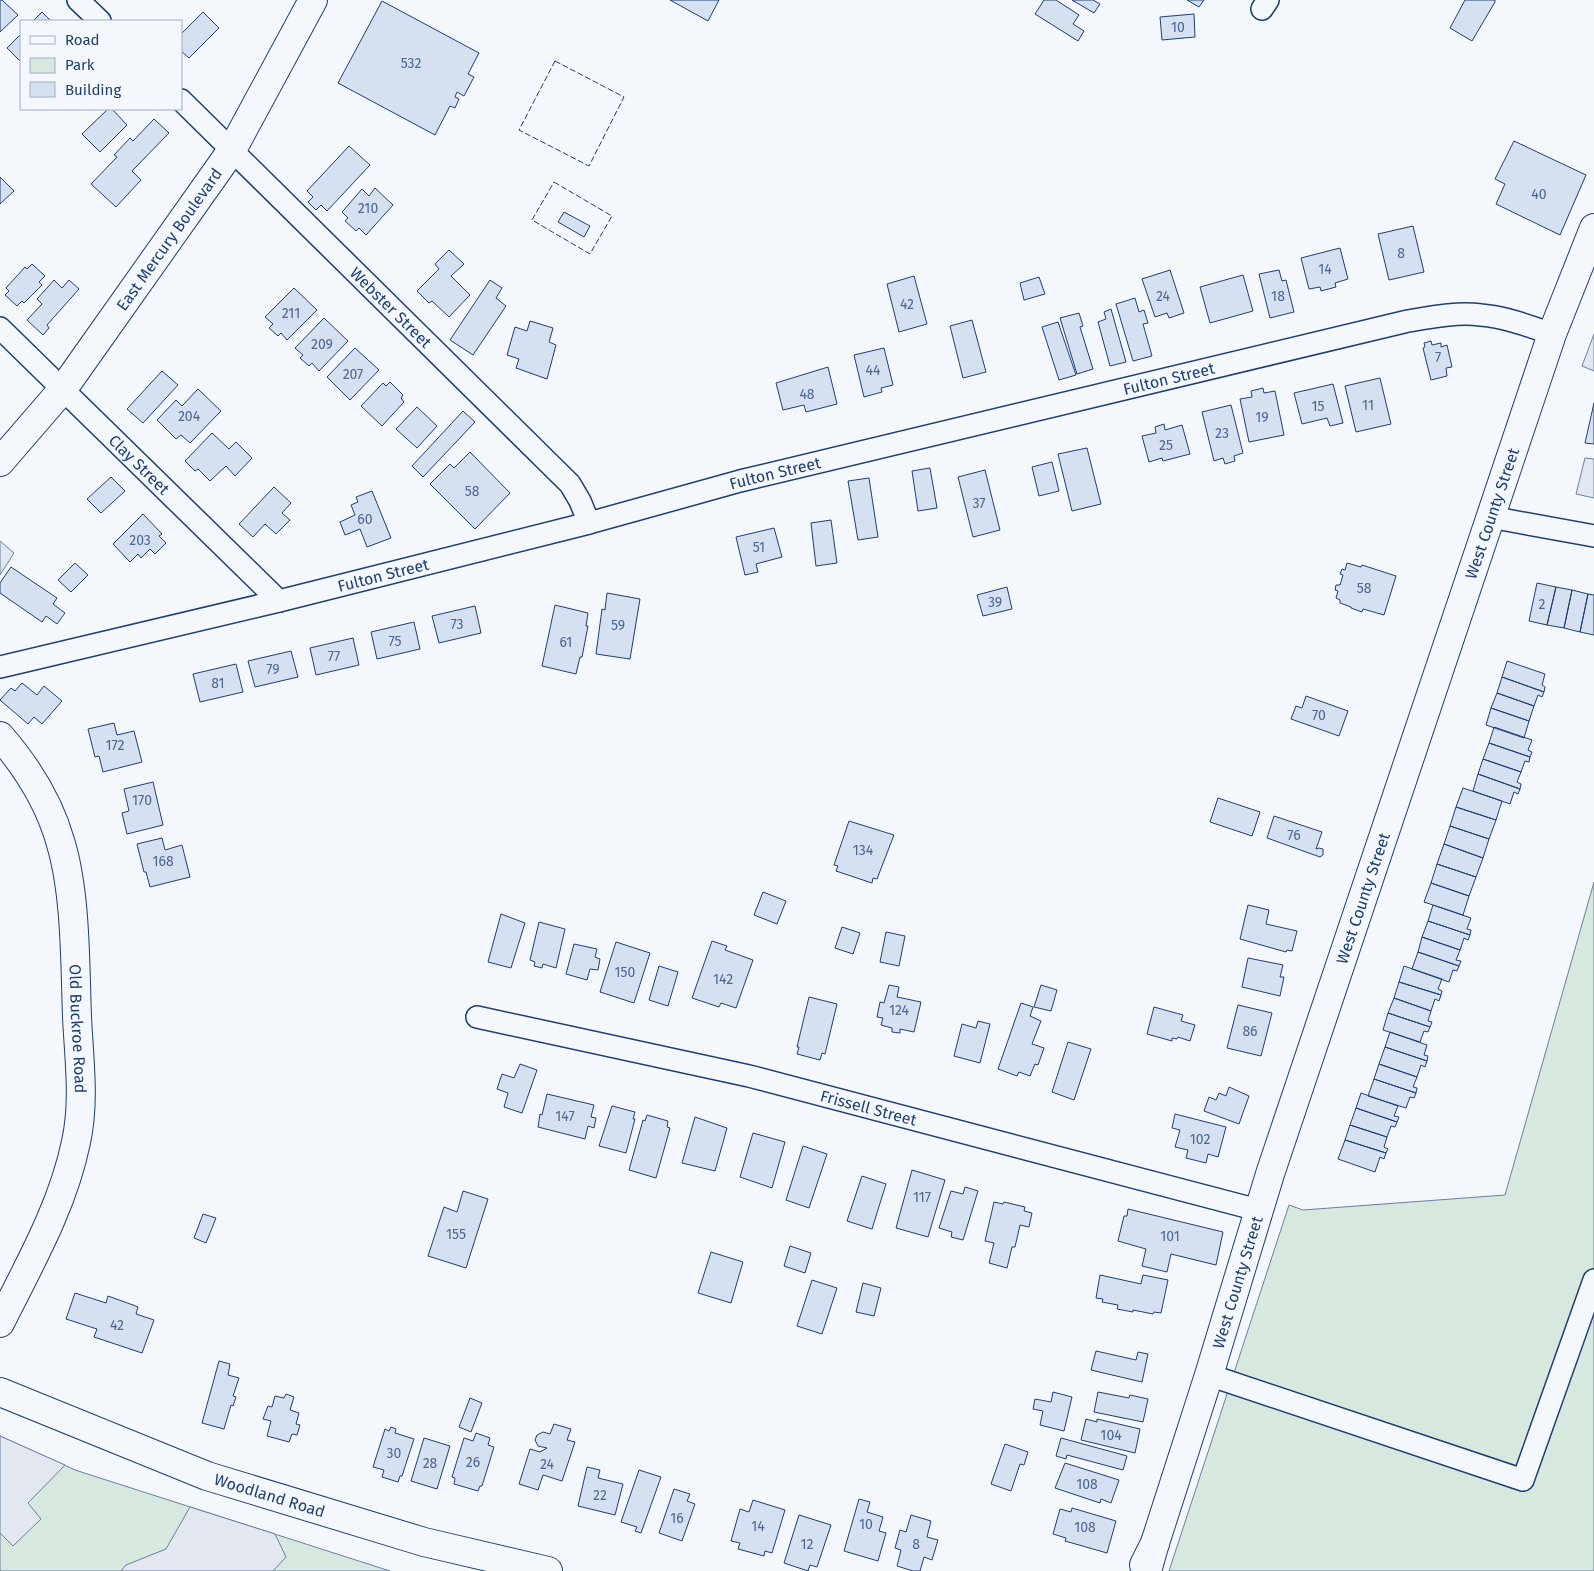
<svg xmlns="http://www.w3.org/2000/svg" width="1594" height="1571" font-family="'Fira Sans',sans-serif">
	<rect width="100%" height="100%" fill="#f4f7fb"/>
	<path fill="#d7e8df" stroke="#687fa3" d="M1594 882V1571H1169L1289 1205 1303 1210 1505 1195Z
		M0 1436 75 1470 390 1571H0Z"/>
	<path fill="#e3e8f0" stroke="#687fa3" d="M1594 334V371L1582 366Z
		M1585 458 1594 459V498L1576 494Z
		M0 541 14 553 0 575Z
		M0 1436 65 1465 28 1503 41 1519 13 1546 0 1533Z
		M190 1507 275 1534 286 1557 273 1571H121L126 1565 166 1549Z"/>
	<path fill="#d5e0f0" stroke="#1d3f73" d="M0 0H2L18 15 0 32Z
		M670 0H719L708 21Z
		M1044 0H1056L1079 15 1073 24 1084 31 1078 41 1035 14Z
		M1072 0H1093L1100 4 1094 13Z
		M1187 0H1204L1199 7Z
		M1465 0H1495V2L1472 41 1450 28Z
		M382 1 479 53 468 74 474 77 464 96 457 92 455 97 459 99 455 108 450 106 435 135 338 83Z
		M42 12 51 21H33Z
		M203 12 219 28 189 58 181 51V34Z
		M1194 14 1195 37 1162 40 1160 17Z
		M21 34V62L7 48Z
		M108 109H112L127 125 100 152 82 134Z
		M154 119 169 133 132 171 141 180 116 207 91 184 117 157 114 155 130 138 133 141Z
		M1514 141 1586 175 1560 235 1496 204 1505 184 1495 179Z
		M349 146 370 165 327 211 321 205 316 210 308 202 313 197 307 191Z
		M0 177 14 191 0 204Z
		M375 188 393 205 366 235 359 228 356 231 345 221 348 218 342 212 362 189 369 196Z
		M564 212 590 226 584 237 558 222Z
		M1413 226 1424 272 1389 280 1378 234Z
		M1340 248 1348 279 1335 283 1336 287 1321 291 1320 287 1309 289 1301 258Z
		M449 250 464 264 451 276 470 295 449 317 432 301 429 303 417 291 439 269 435 264Z
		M32 264 45 276 39 282 42 285 24 303 22 301 17 306 5 295 9 291 6 288 25 267 27 269Z
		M1170 270 1184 313 1169 318 1167 313 1155 317 1142 279Z
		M1279 270 1282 281 1286 280 1294 312 1270 318 1259 274Z
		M1243 275 1253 311 1210 323 1200 287Z
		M914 276 927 324 899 332 887 284Z
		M1039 277 1045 294 1024 300 1020 283Z
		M54 280 62 288 69 280 79 289 47 325 49 328 43 335 27 320 42 304 37 299Z
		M490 280 502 288 496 298 506 306 473 355 450 340Z
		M294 288 317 310 287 340 281 333 278 336 269 328 273 324 265 317Z
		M1135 298 1139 312 1144 310 1148 323 1143 324 1152 356 1133 361 1116 304Z
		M1111 309 1126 362 1110 366 1098 322 1106 319 1104 312Z
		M1079 313 1083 326 1080 327 1093 369 1077 374 1060 318Z
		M324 318 348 341 319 371 312 363 309 366 300 358 303 355 295 348Z
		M972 320 986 372 963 378 950 326Z
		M530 321 553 328 549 342 556 345 547 379 516 368 519 359 507 355 515 327 527 331Z
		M1058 322 1076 375 1059 380 1042 327Z
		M1431 341 1432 345 1441 343V347L1447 345 1452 367 1446 368 1447 376 1431 380 1423 348 1425 347 1424 343Z
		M355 348 379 370 350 400 327 377Z
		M884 348 893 385 881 388 882 392 864 397 854 355Z
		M828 367 837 404 806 412 804 405 783 410 776 383Z
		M162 371 178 385 143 423 127 409Z
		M1380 378 1391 424 1356 432 1345 386Z
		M390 382 403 395 401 398 404 402 382 426 361 406 383 383 386 386Z
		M1333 384 1343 423 1330 426 1327 418 1302 424 1294 393Z
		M1263 388 1264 393 1275 391 1284 435 1249 442 1240 399 1252 397 1251 391Z
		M198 389 221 411 190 443 181 435 176 439 157 420 176 400 182 406Z
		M1594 403V444L1585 443Z
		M1231 405 1243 453 1234 456 1235 461 1225 464 1223 458 1214 461 1202 412Z
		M417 407 437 426 417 448 396 429Z
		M463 411 475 422 423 477 412 466Z
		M1164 424 1165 430 1182 425 1190 454 1163 461 1162 458 1149 462 1142 436 1156 433 1155 427Z
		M212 433 229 449 236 442 252 458 235 476 226 466 210 481 198 469 195 471 185 461Z
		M1087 448 1101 504 1072 511 1058 454Z
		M470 452 510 493 475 529 430 484 450 464 454 468Z
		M1052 462 1059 491 1039 496 1032 467Z
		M930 468 937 508 918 511 912 471Z
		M985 470 1000 530 973 537 958 477Z
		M111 477 125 491 101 513 87 499Z
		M869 478 878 537 858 540 848 481Z
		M274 487 291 503 282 513 290 520 276 534 265 524 253 537 239 524Z
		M372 491 391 538 367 547 360 529 345 535 340 522 355 515 351 505 358 502 356 497Z
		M143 514 162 534 159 536 166 543 155 554 150 549 141 558 138 554 130 562 113 544Z
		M831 520 837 563 816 566 811 523Z
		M774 528 782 557 756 564 758 572 745 575 736 537Z
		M75 563 88 575 71 592 58 580Z
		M1347 563 1361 567 1362 565 1396 576 1384 615 1363 609 1362 612 1351 608V607L1340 603V600L1336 598 1338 591 1335 590 1336 585H1340L1343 575 1340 574 1342 569 1345 570Z
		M11 567 57 598 53 604 65 613 57 624 46 616 42 622 0 593V583Z
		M1537 583 1556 587 1547 625 1529 621Z
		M1007 587 1012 609 983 616 977 595Z
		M1556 587 1572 590 1564 628 1547 625Z
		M1572 590 1588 594 1580 632 1564 628Z
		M607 593 640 599 630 659 596 654 602 609 605 610Z
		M1588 594 1594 595V635L1580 632Z
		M555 605 588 613 586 626H588L582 657H580L576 674 542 666Z
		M475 606 481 633 439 643 432 616Z
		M414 622 420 649 377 659 371 632Z
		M353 638 359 665 316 675 310 648Z
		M291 651 298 677 255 687 248 661Z
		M1507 661 1545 674 1542 685 1545 687 1544 692 1502 677Z
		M236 664 243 692 200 702 193 674Z
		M1502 677 1544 692 1542 697 1538 695 1534 706 1497 693Z
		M22 683 37 695 44 686 62 701 42 724 34 717 28 724 0 700 11 688 15 691Z
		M1497 693 1534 706 1529 721 1491 708Z
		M1306 696 1348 711 1339 736 1291 719 1296 706 1302 708Z
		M1491 708 1529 721 1524 738 1486 725Z
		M114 723 117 735 134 731 142 762 103 772 99 756 95 757 88 729Z
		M1494 727 1532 740 1528 750 1532 752 1530 757 1489 743Z
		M1489 743 1530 757 1529 762 1525 761 1521 772 1483 759Z
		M1483 759 1521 772 1517 782 1521 784 1520 789 1478 774Z
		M1478 774 1520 789 1518 794 1514 792 1510 804 1473 791Z
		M153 782 163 825 127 834 122 813 129 811 124 789Z
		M1463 788 1502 801 1496 820 1456 807Z
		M1218 798 1260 812 1252 836 1210 822Z
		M1456 807 1496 820 1489 839 1450 826Z
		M1274 816 1322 832 1316 849 1319 848 1323 849V855L1320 857 1267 838Z
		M849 821 894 835 877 879 873 878 872 883 836 871 838 866 834 865Z
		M1450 826 1489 839 1483 858 1444 844Z
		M162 838 165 850 182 845 190 877 150 887 146 872H144L137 844Z
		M1444 844 1483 858 1476 877 1437 864Z
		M1437 864 1476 877 1469 896 1431 883Z
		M1431 883 1469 896 1463 915 1424 902Z
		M763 892 786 901 777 924 754 915Z
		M1248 905 1269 910 1266 924 1297 931 1292 951 1287 950 1286 952 1240 939Z
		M1433 905 1471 918 1467 929 1471 930 1470 935 1428 921Z
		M501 914 525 923 511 968 488 962Z
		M1428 921 1470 935 1468 940 1464 938 1460 950 1422 937Z
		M539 922 565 929 556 968 543 964 542 968 534 966 535 962 530 960Z
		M842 927 860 933 853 954 835 948Z
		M886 932 905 936 899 966 880 962Z
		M1422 937 1460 950 1456 960 1461 961 1459 966 1418 952Z
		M712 941 727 946 725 950 753 960 736 1008 721 1003 719 1007 692 998Z
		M616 942 650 953 634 1003 600 992Z
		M574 944 597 949 595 957 600 959 598 970 590 969 587 980 566 974Z
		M1418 952 1459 966 1457 971 1453 970 1449 982 1412 969Z
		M1248 958 1283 965 1280 977H1284L1280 996 1242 987Z
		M659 966 678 972 668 1006 649 1000Z
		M1404 966 1442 979 1438 989 1442 991 1441 995 1399 982Z
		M1399 982 1441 995 1439 1001 1435 999 1431 1011 1394 998Z
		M889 985 899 987 897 997 921 1002 914 1032 900 1029V1033L892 1032V1028L881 1025 883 1018 877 1017 880 1002 884 1003Z
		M1041 985 1057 990 1051 1011 1034 1007Z
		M809 997 837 1004 825 1054 822 1053 820 1060 797 1054 799 1047H797Z
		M1394 998 1431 1011 1428 1021 1432 1022 1430 1027 1388 1013Z
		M1021 1003 1033 1007 1030 1016 1041 1021 1032 1044 1044 1048 1038 1065 1035 1064 1030 1076 1019 1072 1017 1076 998 1069Z
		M1238 1005 1272 1013 1261 1056 1227 1048Z
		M1154 1007 1183 1015 1181 1021 1195 1025 1190 1041 1178 1037 1177 1039 1172 1038V1041L1147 1034Z
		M1388 1013 1430 1027 1428 1032 1424 1031 1420 1042 1383 1030Z
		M978 1021 990 1024 980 1063 954 1056 962 1024 976 1028Z
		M1390 1032 1427 1045 1424 1055 1428 1056 1427 1061 1385 1047Z
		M1068 1042 1091 1049 1074 1100 1052 1092Z
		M1385 1047 1427 1061 1425 1067 1421 1065 1417 1077 1379 1064Z
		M520 1064 537 1070 522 1113 504 1107 508 1093 497 1089 502 1074 514 1078Z
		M1379 1064 1417 1077 1413 1087 1417 1088 1416 1093 1374 1079Z
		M1374 1079 1416 1093 1414 1098 1410 1097 1406 1108 1368 1096Z
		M1229 1087 1249 1096 1239 1124 1204 1111 1209 1097 1216 1100 1219 1093 1226 1096Z
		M1361 1093 1398 1106 1394 1116 1399 1117 1397 1122 1356 1108Z
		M547 1094 594 1105 591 1117 596 1118 594 1128 588 1126 585 1139 538 1127 540 1114 542 1115Z
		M612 1106 635 1112 633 1119H635L626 1153 599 1146Z
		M1356 1108 1397 1122 1395 1127 1391 1126 1387 1137 1350 1125Z
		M1175 1114 1226 1127 1218 1157 1208 1154 1206 1163 1186 1158 1188 1150 1175 1147 1180 1130 1172 1128Z
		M647 1115 668 1121 667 1127 670 1128 656 1178 629 1170 643 1120 645 1121Z
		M695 1117 727 1128 715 1171 682 1163Z
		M1350 1125 1387 1137 1384 1147 1388 1149 1386 1153 1345 1140Z
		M753 1133 785 1142 772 1188 740 1177Z
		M1345 1140 1386 1153 1384 1159 1380 1157 1375 1172 1338 1159Z
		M803 1146 827 1154 809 1208 786 1200Z
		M912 1170 945 1180 928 1237 896 1228Z
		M862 1176 886 1184 872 1229 847 1221Z
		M965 1187 978 1191 963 1240 951 1237 952 1232 939 1228 951 1191 963 1194Z
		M463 1191 488 1199 466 1268 428 1256 444 1207 457 1212Z
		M994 1202 1003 1204 1004 1202 1025 1207 1024 1211 1032 1213 1029 1227 1020 1225 1015 1247H1012L1007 1268 989 1263 994 1243 985 1241Z
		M1128 1209 1223 1232 1216 1265 1171 1254 1167 1272 1142 1266 1146 1249 1118 1241 1124 1216H1127Z
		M203 1214 216 1218 206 1243 194 1238Z
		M790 1246 811 1253 805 1273 784 1266Z
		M711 1252 743 1262 731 1303 698 1293Z
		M1100 1275 1141 1284 1143 1275 1168 1280 1161 1313 1154 1312 1153 1314 1133 1310V1312L1117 1309 1118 1305 1102 1302 1103 1299 1096 1298Z
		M812 1280 837 1288 822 1334 797 1326Z
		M863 1283 881 1288 874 1316 856 1312Z
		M75 1293 106 1303 108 1296 133 1305 138 1307 136 1314 154 1320 142 1353 94 1337 97 1329 66 1319Z
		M1096 1351 1136 1360 1138 1352 1148 1354 1142 1382 1091 1370Z
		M219 1361 230 1364 228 1375 239 1378 233 1396 236 1397 233 1406 231 1405 224 1429 202 1423Z
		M1053 1392 1072 1397 1064 1431 1040 1425 1043 1411 1033 1409 1035 1399 1051 1402Z
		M1098 1392 1129 1398 1130 1395 1148 1399 1143 1422 1094 1412Z
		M286 1394 294 1397 290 1410 299 1413 296 1424 300 1425 297 1435 292 1434 289 1442 267 1436 271 1421 263 1419 268 1406 272 1407 275 1396 284 1398Z
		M470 1398 482 1403 471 1432 459 1427Z
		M1086 1419 1097 1422V1419L1140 1429 1135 1453 1081 1440Z
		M554 1424 571 1429 567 1440 575 1442 562 1481 543 1475 538 1490 519 1484 530 1449 540 1452 547 1448 538 1446 535 1440 537 1435 543 1432 550 1434Z
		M391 1427 396 1429 395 1433 414 1439 402 1476H400L398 1482 382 1477 384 1470 373 1467 385 1429 389 1431Z
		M476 1433 490 1438 488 1445 494 1447 482 1486H480L478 1491 454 1484 455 1478 452 1477 464 1438 473 1441Z
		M424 1438 450 1446 437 1489 411 1481Z
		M1061 1438 1127 1456 1123 1470 1067 1455 1066 1459 1056 1456Z
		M1005 1444 1028 1452 1024 1465 1020 1464 1011 1491 991 1484Z
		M1065 1463 1119 1480 1111 1503 1101 1499 1100 1503 1055 1488Z
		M587 1467 600 1470 598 1478 623 1484 615 1515 578 1506Z
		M639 1470 661 1477 641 1533 635 1531 637 1527 621 1522Z
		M674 1489 690 1494 687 1501 695 1504 682 1541 659 1533Z
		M859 1499 870 1502 867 1512 883 1517 879 1531 886 1533 878 1561 844 1551Z
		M753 1500 785 1510 772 1553 765 1551 764 1556 738 1549 740 1543 731 1541 740 1509 749 1512Z
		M1072 1508 1116 1521 1107 1553 1065 1541 1066 1538 1053 1534 1060 1509 1071 1512Z
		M799 1515 831 1525 817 1567 810 1565 808 1571 784 1563Z
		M911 1515 931 1521 927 1537 938 1540 932 1560 924 1557 920 1571H913L897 1566 901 1550 895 1548 900 1530 906 1532Z"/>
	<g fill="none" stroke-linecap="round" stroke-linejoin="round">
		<g stroke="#1d3f73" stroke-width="24">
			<g id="street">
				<path d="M78 0 100 21"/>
				<path d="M1262 9 1268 0"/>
				<path id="s1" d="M181 100 570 484 580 501 589 523"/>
				<path id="s2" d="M0 328 279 601"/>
				<path d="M1490 517 1594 536"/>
				<path id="s3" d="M0 667 279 601 589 523 740 481 1408 321C1432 317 1457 312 1481 315 1505 317 1529 326 1552 334"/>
				<path id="s4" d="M477 1017 749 1076 1258 1210"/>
				<path d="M1209 1375 1523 1480 1594 1280"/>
			</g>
		</g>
		<g stroke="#1d3f73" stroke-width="30">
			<g id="secondary">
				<path id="s5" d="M0 736C27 767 50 804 61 844 76 895 75 963 77 1017 79 1059 85 1101 76 1142 63 1206 29 1265 0 1323"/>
				<path id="s6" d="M1144 1565 1155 1543 1209 1375 1270 1174 1552 334 1594 228"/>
			</g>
		</g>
		<g stroke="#1d3f73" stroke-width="30">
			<g id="primary">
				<path id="s7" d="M0 462 63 389 232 150 313 0"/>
				<path id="s8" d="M0 1392 207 1476 424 1542 548 1571"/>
				<path d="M1147 1571 1155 1543"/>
			</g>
		</g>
		<use href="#street" stroke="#f4f7fb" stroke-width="21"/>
		<use href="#secondary" stroke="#f4f7fb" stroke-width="28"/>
		<use href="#primary" stroke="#f4f7fb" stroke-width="28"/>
		<path stroke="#1d3f73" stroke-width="1" stroke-dasharray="6 2.5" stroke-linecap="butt" d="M555 61 624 97 589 166 519 130Z
			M554 182 612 216 590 254 532 220Z"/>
	</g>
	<g text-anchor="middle" stroke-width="4" stroke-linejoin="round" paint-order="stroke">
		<g font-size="14" fill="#4b6792">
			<text x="1178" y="32">10</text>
			<text x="411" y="68">532</text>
			<text x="1539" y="199">40</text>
			<text x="368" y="213">210</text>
			<text x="1401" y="258">8</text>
			<text x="1325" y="274">14</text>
			<text x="1163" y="301">24</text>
			<text x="1278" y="301">18</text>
			<text x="907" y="309">42</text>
			<text x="291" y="318">211</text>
			<text x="322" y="349">209</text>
			<text x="1438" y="362">7</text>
			<text x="873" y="375">44</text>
			<text x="353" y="379">207</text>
			<text x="807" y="399">48</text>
			<text x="1368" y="410">11</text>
			<text x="1318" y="411">15</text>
			<text x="189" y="421">204</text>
			<text x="1262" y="422">19</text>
			<text x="1222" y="438">23</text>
			<text x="1166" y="450">25</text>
			<text x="472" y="496">58</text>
			<text x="979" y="508">37</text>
			<text x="365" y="524">60</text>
			<text x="140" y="545">203</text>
			<text x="759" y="552">51</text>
			<text x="1364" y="593">58</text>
			<text x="995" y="607">39</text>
			<text x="1542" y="609">2</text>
			<text x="457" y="629">73</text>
			<text x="618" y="630">59</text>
			<text x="395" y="646">75</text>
			<text x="566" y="647">61</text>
			<text x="334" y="661">77</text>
			<text x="273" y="674">79</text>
			<text x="218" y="688">81</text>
			<text x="1319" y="720">70</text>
			<text x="115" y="750">172</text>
			<text x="142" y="805">170</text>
			<text x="1294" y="840">76</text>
			<text x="863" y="855">134</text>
			<text x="163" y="866">168</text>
			<text x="625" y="977">150</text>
			<text x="723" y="984">142</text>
			<text x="899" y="1015">124</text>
			<text x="1250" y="1036">86</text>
			<text x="565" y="1121">147</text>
			<text x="1200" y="1144">102</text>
			<text x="922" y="1202">117</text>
			<text x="456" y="1239">155</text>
			<text x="1170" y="1241">101</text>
			<text x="117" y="1330">42</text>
			<text x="1111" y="1440">104</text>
			<text x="394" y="1458">30</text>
			<text x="473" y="1467">26</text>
			<text x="430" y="1468">28</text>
			<text x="547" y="1469">24</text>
			<text x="1087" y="1489">108</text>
			<text x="600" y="1500">22</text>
			<text x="677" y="1523">16</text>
			<text x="866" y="1529">10</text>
			<text x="758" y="1531">14</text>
			<text x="1085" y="1532">108</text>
			<text x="807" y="1549">12</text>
			<text x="916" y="1549">8</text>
		</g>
		<g font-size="16" fill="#1d3f73" stroke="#f4f7fb">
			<text dy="6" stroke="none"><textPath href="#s7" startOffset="280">East Mercury Boulevard</textPath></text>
			<text dy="6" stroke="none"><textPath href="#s1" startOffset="295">Webster Street</textPath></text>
			<text dy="6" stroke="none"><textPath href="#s3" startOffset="1204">Fulton Street</textPath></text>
			<text dy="6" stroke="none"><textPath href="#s2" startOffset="195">Clay Street</textPath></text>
			<text dy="6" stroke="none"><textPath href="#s3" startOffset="799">Fulton Street</textPath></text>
			<text dy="6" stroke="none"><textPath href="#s6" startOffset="1108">West County Street</textPath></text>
			<text dy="6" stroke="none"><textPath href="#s3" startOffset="394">Fulton Street</textPath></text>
			<text dy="6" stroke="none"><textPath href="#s6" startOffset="702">West County Street</textPath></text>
			<text dy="6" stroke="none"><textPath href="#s5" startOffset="311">Old Buckroe Road</textPath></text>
			<text dy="6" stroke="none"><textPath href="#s4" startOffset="402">Frissell Street</textPath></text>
			<text dy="6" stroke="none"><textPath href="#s6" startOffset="298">West County Street</textPath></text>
			<text dy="6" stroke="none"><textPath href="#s8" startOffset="289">Woodland Road</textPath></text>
		</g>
	</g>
	<rect x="20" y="20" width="162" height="90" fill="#f4f7fb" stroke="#9eadc5"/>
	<rect x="30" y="36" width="25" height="8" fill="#f4f7fb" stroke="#9eadc5"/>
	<text x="65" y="45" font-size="15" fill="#1d3f73">Road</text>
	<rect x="30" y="58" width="25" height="15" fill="#d7e8df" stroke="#9eadc5"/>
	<text x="65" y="70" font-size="15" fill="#1d3f73">Park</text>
	<rect x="30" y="82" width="25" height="15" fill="#d5e0f0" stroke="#9eadc5"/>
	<text x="65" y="95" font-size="15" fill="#1d3f73">Building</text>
</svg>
